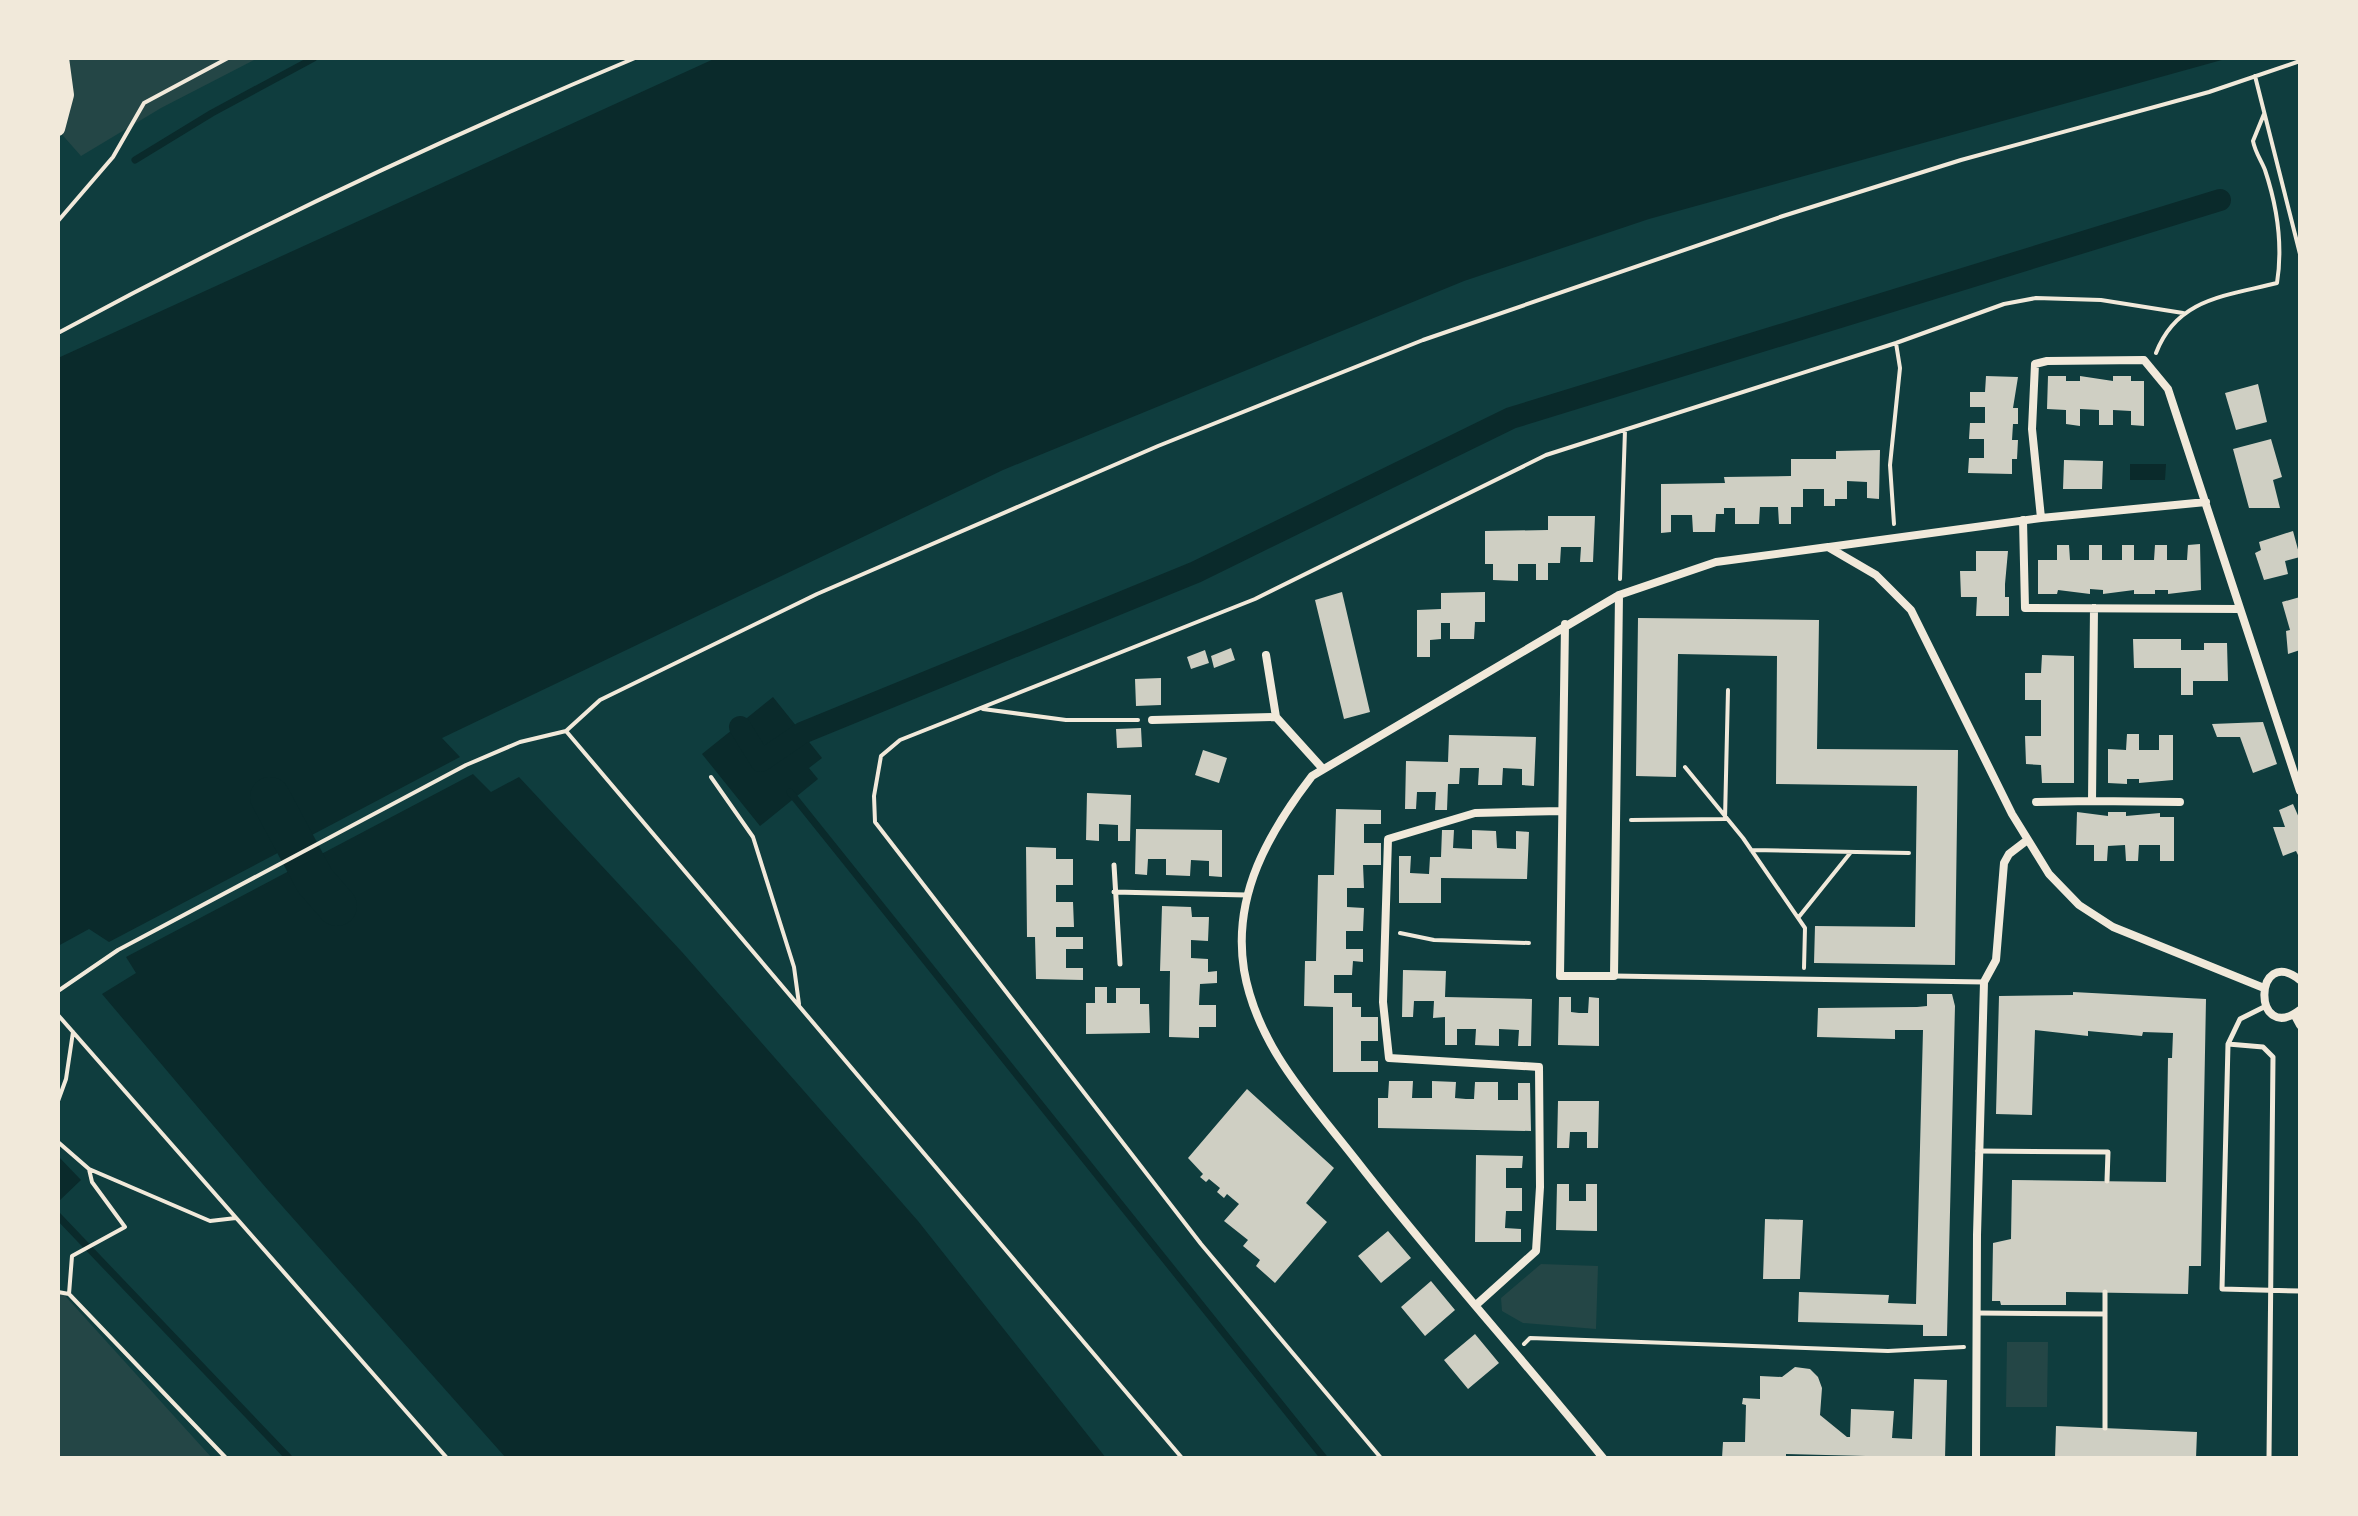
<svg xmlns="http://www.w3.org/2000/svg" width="2358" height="1516" font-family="Ubuntu,sans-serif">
	<rect width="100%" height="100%" fill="#0f3d3e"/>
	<path fill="#244646" d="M58 58H258L161 108 81 156 58 130Z
		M1541 1264 1598 1266 1596 1329 1523 1323 1502 1311 1501 1298Z
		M58 1288 212 1458H58Z
		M2007 1342H2048L2047 1407H2006Z"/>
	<path fill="#0a2a2b" d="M716 58H2229L1649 219 1464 281 1003 470 442 738 460 757 109 942 89 929 58 946V358Z
		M2130 464H2166L2165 480H2130Z
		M773 697 822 758 809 768 818 779 760 826 702 754Z
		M473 774 491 792 519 777 682 952 918 1221 1106 1458H506L267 1189 102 994 136 973 126 957Z
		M58 1156 81 1180 58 1202Z"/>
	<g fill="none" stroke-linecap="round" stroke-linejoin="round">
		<path stroke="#0a2a2b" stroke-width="7" d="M135 160 212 113 314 58
			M790 792 1324 1458
			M58 1216 289 1458"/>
		<path stroke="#0a2a2b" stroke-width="22" d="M740 727 761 761 802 733 1196 572 1511 418 2220 200"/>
		<path stroke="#0a2a2b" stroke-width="40" d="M270 797 315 881 337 906"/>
	</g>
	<path fill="#cfcfc3" d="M1986 376 2018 377 2013 408H2018V424H2013L2012 440H2018L2017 459H2012V474L1968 473 1969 458H1984V439H1969L1970 423H1985V407H1970V392H1985Z
		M2048 376H2066V381H2080V376L2113 381V376H2131V381H2144V426L2131 425V411L2113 410V425H2099V410L2080 409V426L2066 424V410L2047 409Z
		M2258 384 2267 422 2236 430 2225 393Z
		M2271 439 2282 477 2273 480 2280 508H2249L2233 449Z
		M1880 450 1879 499 1867 498V482L1847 481V499H1835V506H1824V489H1803V507H1791V524H1779L1778 507H1760L1759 524H1735V508H1724V514H1716L1715 532H1693L1692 515H1671V532L1661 533V484L1725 483 1724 477 1791 476V459H1836V451Z
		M2064 460 2103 461 2102 489H2063Z
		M1548 516H1595L1593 562H1580L1581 547H1561L1560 563H1548V580H1536V564H1518V581L1493 580V564H1485V531L1548 530Z
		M2293 531 2300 557 2285 561 2288 574 2264 580 2255 553 2261 550 2259 542Z
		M2200 544 2201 590 2168 594V590H2155V594H2134V590L2103 594V590L2090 589V594L2058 590 2057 594H2038V560H2057V545H2069L2070 560H2089V545H2102V560H2122V545H2134V560H2154L2155 545H2167V560H2187L2188 545Z
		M1976 551H2008L2005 584V597H2009V616H1976L1977 597H1961L1960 571H1976Z
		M1342 592 1370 712 1344 719 1315 600Z
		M1485 592V622H1475L1474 639H1450V623H1441V639L1430 640V657H1417V610L1441 609V593Z
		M2300 597V650L2288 654 2286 631 2290 630 2282 602Z
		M1638 618 1819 620 1817 749 1958 750 1955 965 1814 963 1815 926 1915 927 1917 786 1776 784 1777 656 1678 654 1676 777 1636 776Z
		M2133 639H2181V650H2204V643H2227L2228 681H2193V695H2181V668H2134Z
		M1231 648 1235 660 1214 668 1211 656Z
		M1205 650 1209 663 1191 669 1187 657Z
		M2042 655 2074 656V783H2042L2041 765 2026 764 2025 736H2041V700H2025V673H2041Z
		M1161 678V705L1136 706 1135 679Z
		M2263 722 2277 764 2253 773 2240 737H2217L2212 724Z
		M1141 728 1142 747 1117 748 1116 729Z
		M2127 734H2139V750H2159V735H2173V780L2139 783V779H2127V784L2108 783V749L2126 750Z
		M1449 735 1536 737 1534 786 1522 785V769L1503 768 1502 785H1478L1479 768H1460L1459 784H1448L1447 810H1435L1436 792H1417L1416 809H1405L1406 761 1448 762Z
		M1203 750 1227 758 1219 783 1195 775Z
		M1087 793 1131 795 1130 841H1118V825L1099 824V841L1086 840Z
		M2293 804 2300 820V859L2296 851 2283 856 2273 827H2285L2279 810Z
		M1336 809 1381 810V824H1364V843H1381V865H1363L1364 888H1347V907L1364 908 1363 931H1346V949H1363V962L1353 961 1352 975H1334V993H1352V1007H1361V1017H1378V1041H1361V1061H1378V1072H1333V1007L1304 1006 1305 961H1316L1318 875H1334Z
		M2077 812 2108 816V812H2126V816L2160 813V817H2174V861H2160V845H2139L2138 861H2126L2125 845 2108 846 2107 861H2094V845H2076Z
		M1136 829 1222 830V877L1209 876V861L1191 860 1190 876 1166 875V859H1148L1147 875 1135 874Z
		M1442 830H1454L1453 848 1472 849V830L1496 831 1497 848 1516 849V831L1529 832 1527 879 1441 878V903H1399V856H1411L1410 873 1429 874 1430 857H1441Z
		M1026 847 1056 848V859H1073V885H1056V902H1073L1074 927H1056V937H1083V949H1066V968H1083V980L1036 979 1035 937H1027Z
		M1162 906 1191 907 1192 917H1209L1208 941 1191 940V958L1208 959V972L1217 971V983L1200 984 1199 1005H1216V1027H1199V1038L1169 1037 1170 971H1160Z
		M1403 970 1446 971 1445 997 1532 999 1531 1046H1518L1519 1030 1499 1029V1046L1475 1045 1476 1029H1457V1045H1445V1017L1433 1018 1434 1001H1414L1413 1017H1402Z
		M1095 987H1107V1003H1116V988H1140V1004H1149L1150 1033 1086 1034V1003H1095Z
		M2073 992 2206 999 2201 1266H2189L2188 1294 2066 1292V1305H2001L2000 1301H1992L1993 1243 2011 1239 2012 1180 2166 1182 2168 1058H2172L2173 1033 2143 1032 2142 1036 2088 1031V1036L2035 1030 2032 1115 1996 1114 1999 996 2073 995Z
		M1927 994H1952L1955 1006 1947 1336H1923V1325L1798 1322 1799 1292 1889 1295 1888 1303 1916 1304 1923 1030H1895V1039L1817 1037 1818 1008 1917 1007 1927 1006Z
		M1559 997H1571V1012L1579 1013H1588L1589 997 1599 998V1046L1558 1045Z
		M1389 1081H1413L1412 1098H1432V1081L1456 1082 1455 1098 1466 1099H1474L1475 1082H1498V1100H1518V1083H1530L1531 1131 1378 1128V1098H1388Z
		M1247 1089 1334 1168 1306 1203 1327 1222 1275 1283 1256 1266 1260 1260 1243 1246 1248 1240 1224 1221 1239 1204 1227 1194 1224 1198 1217 1192 1220 1188 1209 1179 1206 1182 1200 1177 1203 1174 1188 1158Z
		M1558 1101H1599L1598 1148H1587V1132H1570L1569 1148H1557Z
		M1476 1155 1523 1156 1522 1168H1506V1188H1522V1211H1506L1505 1228 1521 1229V1242H1475Z
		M1557 1184H1569V1201H1586V1184H1597V1231L1556 1230Z
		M1765 1219 1803 1220 1800 1279H1763Z
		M1388 1231 1411 1258 1381 1283 1358 1256Z
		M1431 1281 1455 1310 1425 1336 1401 1307Z
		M1475 1334 1499 1363 1468 1389 1444 1360Z
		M1795 1367 1810 1369 1818 1377 1822 1388 1820 1415 1847 1437H1850L1851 1409 1894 1411 1892 1438 1912 1439 1914 1379 1947 1380 1945 1458 1786 1454V1458H1722L1723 1442H1745L1746 1405 1742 1404 1743 1398 1760 1399V1376L1782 1377Z
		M2056 1426 2197 1432 2196 1458H2055Z"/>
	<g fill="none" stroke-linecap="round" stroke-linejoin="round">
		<path stroke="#f1e9da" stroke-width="4" d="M2255 76 2300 254
			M58 221 113 157 144 103 228 58
			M58 333C245 232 439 140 635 58
			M2156 353C2177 298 2226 296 2277 283 2283 245 2277 206 2265 170 2261 160 2255 152 2253 141L2264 114
			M1894 524 1890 465 1900 368 1896 343
			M1620 579 1625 430
			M983 709 1066 720H1138
			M566 731 600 700 817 594 1158 446 1423 340 1783 216 1961 160 2209 92 2300 61
			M1685 767 1743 838 1805 928 1804 968
			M711 777 753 837 794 967 799 1004
			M1631 820 1725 819 1728 690
			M1751 850 1909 853
			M1798 918 1851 852
			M1400 933 1434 940 1529 943
			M58 991 118 950 466 765 520 742 566 731 1182 1458
			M58 1015 447 1458
			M58 1101 66 1079 73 1032
			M58 1142 89 1169 210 1221 236 1218
			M89 1169 92 1182 125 1227 72 1256 69 1294 226 1458
			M58 1292 69 1294
			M1524 1344 1530 1338 1888 1351 1964 1347
			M1381 1458 1201 1244 875 822 874 796 881 756 900 740 1255 599 1546 455 1896 343 2004 304 2036 298 2101 300 2183 313"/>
		<path stroke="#f1e9da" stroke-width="5" d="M1114 865 1120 964
			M1114 892 1246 895
			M1614 976 1984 982
			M2266 1006 2240 1019 2228 1044 2222 1289 2300 1291
			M2228 1044 2263 1047 2273 1057 2269 1458
			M1978 1151 2108 1152 2107 1181
			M1977 1313 2105 1314
			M2105 1428V1292"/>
		<path stroke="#f1e9da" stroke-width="8" d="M2041 518 2032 429 2035 364 2047 361 2144 360 2168 389 2300 791
			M2023 520 2025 608 2240 609
			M1829 547 2041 518 2206 502
			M2094 608 2092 801 2180 802
			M1565 624 1560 976H1614L1619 595
			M1266 655 1276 717 1323 769
			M1152 720 1276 717
			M2036 802 2092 801
			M2300 980C2253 943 2252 1046 2300 1010
			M2294 1014 2300 1025
			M1476 1305 1536 1251 1540 1187 1539 1067 1389 1058 1383 1002 1388 839 1475 813 1562 811
			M1603 1458C1522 1358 1435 1262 1356 1160 1310 1101 1257 1046 1244 970 1232 895 1269 832 1312 776L1619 595 1716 562 1828 547 1876 575 1911 610 2012 814 2049 874 2079 905 2113 927 2264 988
			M1976 1458 1977 1235 1984 982 1996 960 2004 863 2009 854 2026 841"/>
		<path stroke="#f1e9da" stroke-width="14" d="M58 129 67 95 62 58"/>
	</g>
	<rect width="2358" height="1516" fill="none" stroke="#f1e9da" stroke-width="120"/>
</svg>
